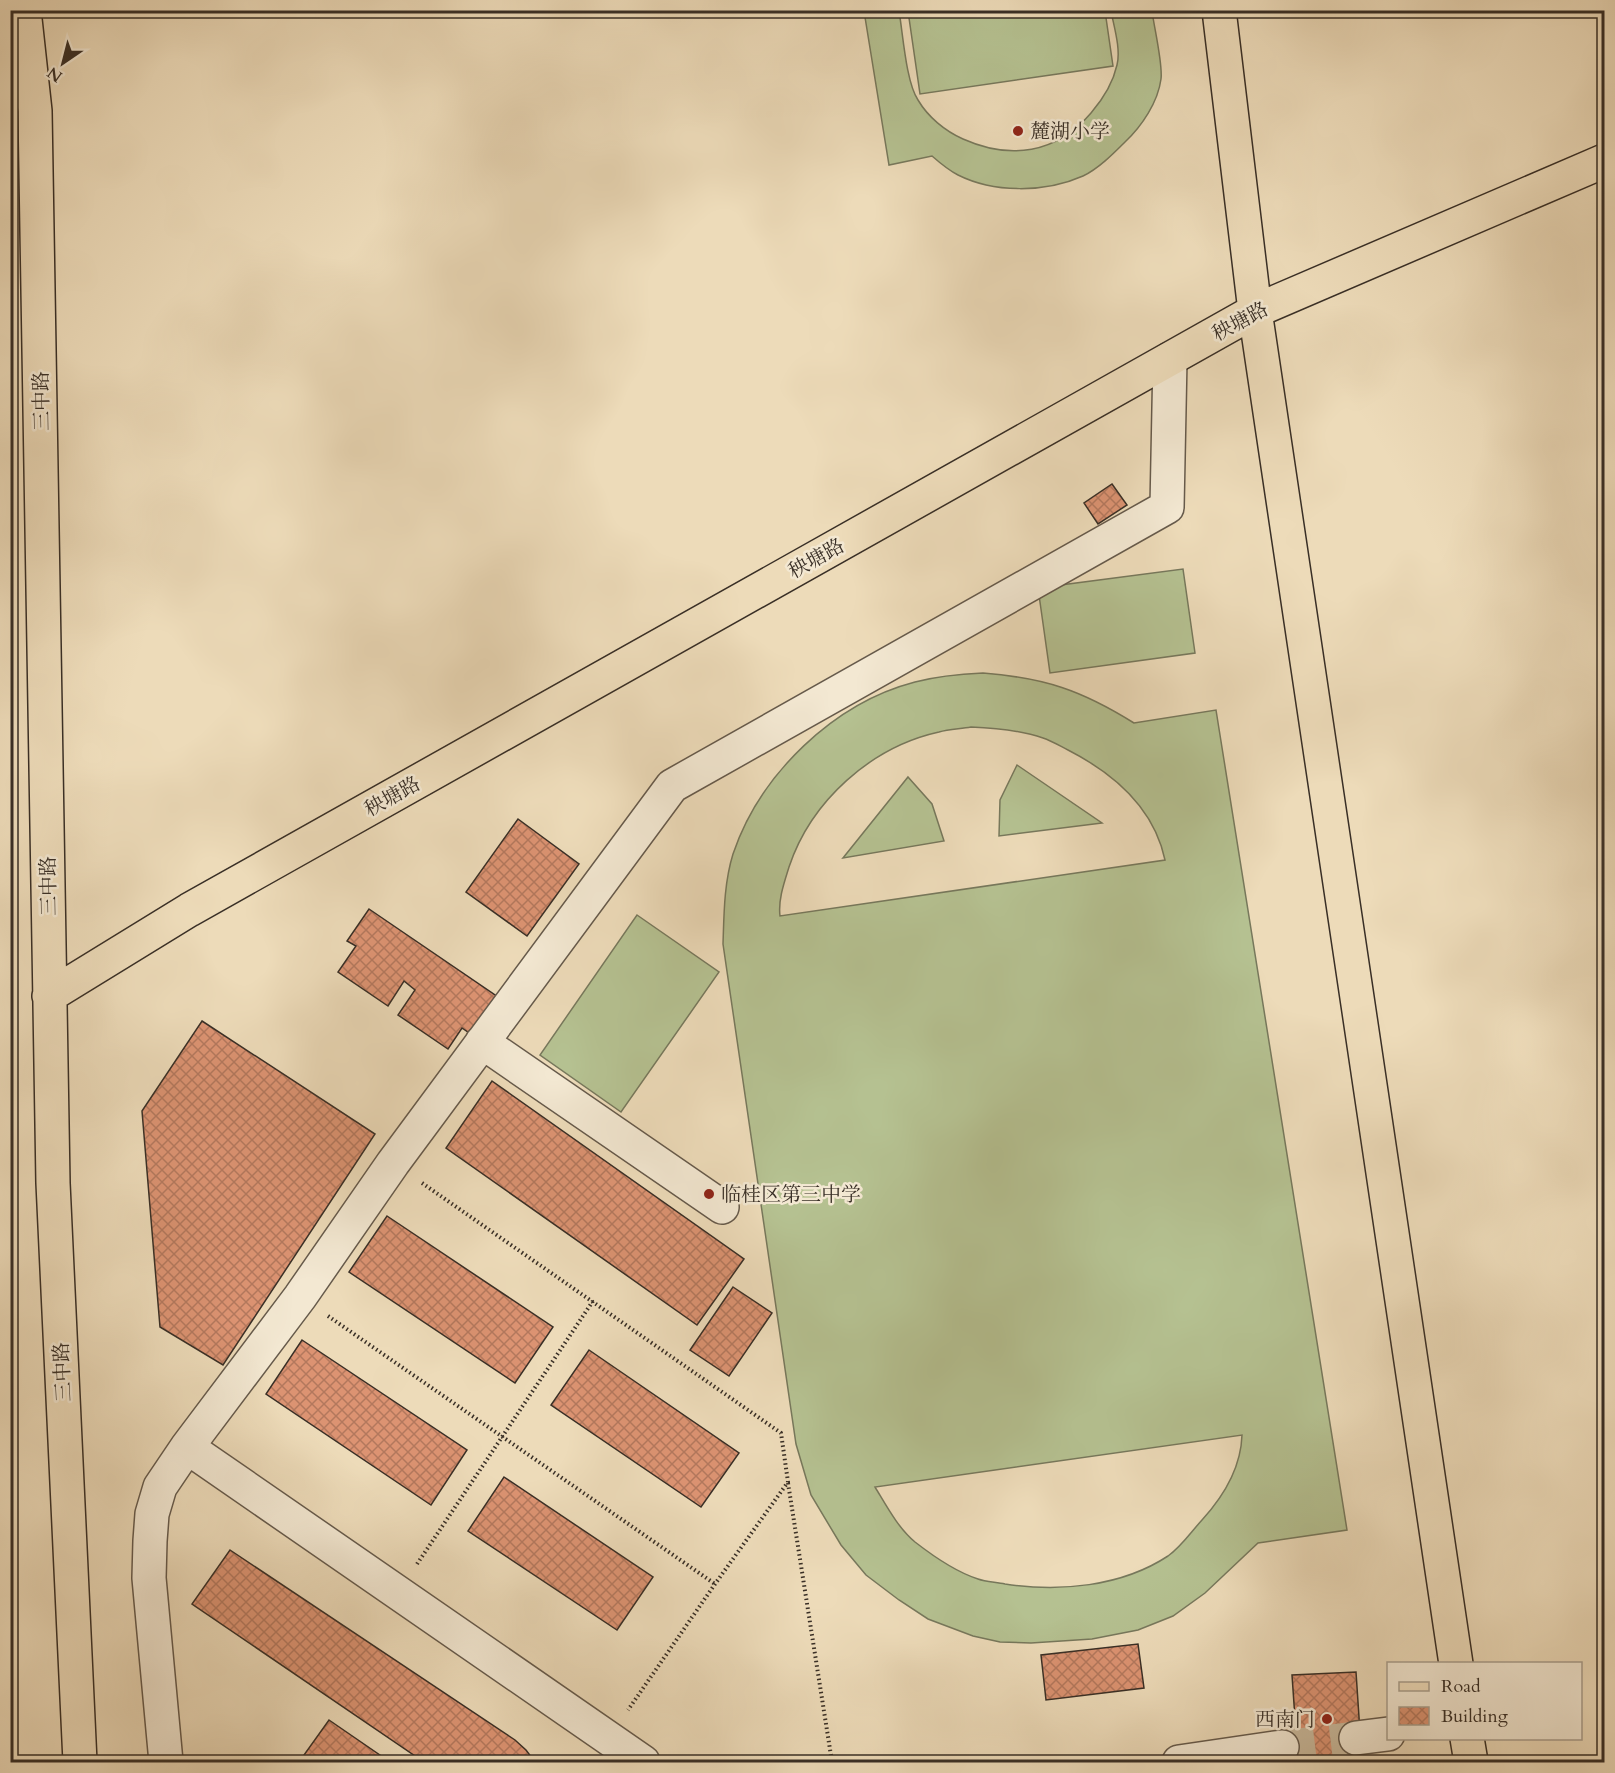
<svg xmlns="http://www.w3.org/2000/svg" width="1615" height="1773" font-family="Cardo,'Noto Serif SC',serif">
	<defs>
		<pattern id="building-cross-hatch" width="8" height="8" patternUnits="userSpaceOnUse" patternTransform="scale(1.5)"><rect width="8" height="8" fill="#dc9372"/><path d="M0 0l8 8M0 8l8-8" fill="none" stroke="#b3785d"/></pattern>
	</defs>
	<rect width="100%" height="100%" fill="#eddbb9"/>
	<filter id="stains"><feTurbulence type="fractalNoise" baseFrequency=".00333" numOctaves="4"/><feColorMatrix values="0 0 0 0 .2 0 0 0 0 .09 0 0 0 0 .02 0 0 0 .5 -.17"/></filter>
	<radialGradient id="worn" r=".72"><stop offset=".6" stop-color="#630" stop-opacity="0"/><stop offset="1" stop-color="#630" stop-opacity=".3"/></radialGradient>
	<path fill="#b5c191" stroke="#77785c" stroke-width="1.5" fill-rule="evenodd" d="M864 11H899C903 34 906 82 918 100 928 117 945 131 963 139 1010 160 1056 154 1091 113 1103 99 1113 83 1117 65 1121 49 1114 27 1111 11H1152C1154 27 1163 64 1161 79 1158 102 1142 126 1125 142 1113 154 1098 169 1083 176 1045 193 994 193 958 175 948 170 940 163 932 156L889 165Z
		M908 11H1105L1113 66 920 94Z
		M1183 569 1195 653 1050 673 1038 588Z
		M983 673C1045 678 1081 690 1134 723L1216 710 1347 1530 1258 1543 1205 1593 1173 1616 1138 1630 1092 1639 1031 1643 1000 1642 973 1636 928 1619 899 1600 866 1575 841 1545 811 1495 796 1444 723 944C724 914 724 883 733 854 760 774 834 703 915 682 938 676 960 674 983 673ZM971 727C995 728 1020 730 1043 738 1052 741 1060 746 1068 750 1113 773 1154 808 1165 860L780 916C778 900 784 883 789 867 811 801 871 747 939 732 949 729 960 729 971 727ZM1242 1435C1241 1467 1223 1497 1202 1520 1191 1532 1181 1547 1168 1556 1121 1587 1059 1592 1005 1584 996 1582 986 1582 978 1579 956 1572 933 1556 915 1542 898 1528 886 1505 875 1487Z
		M1017 765 1102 823 999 836 1000 800Z
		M908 777 932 804 944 841 843 858Z
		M637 915 719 972 621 1112 540 1055Z"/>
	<path fill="url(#building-cross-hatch)" stroke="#392f26" stroke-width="1.5" d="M1112 484 1127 505 1098 524 1084 503Z
		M518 819 579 864 527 936 466 892Z
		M369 909 498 997 472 1035 462 1028 448 1049 398 1015 415 990 404 981 388 1006 338 972 356 946 347 941Z
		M202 1021 375 1134 223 1365 160 1327 142 1111Z
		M492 1081 744 1259 697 1325 446 1148Z
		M387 1216 553 1327 515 1383 349 1272Z
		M733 1287 772 1313 729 1376 690 1350Z
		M302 1340 467 1450 431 1505 266 1394Z
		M589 1350 739 1453 701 1507 551 1405Z
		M504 1477 653 1577 617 1630 468 1531Z
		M230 1550 515 1740 526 1750 535 1762H424L192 1604Z
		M1138 1644 1144 1688 1046 1700 1041 1655Z
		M1356 1672 1362 1762H1298L1292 1675Z
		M329 1720 390 1762H299Z"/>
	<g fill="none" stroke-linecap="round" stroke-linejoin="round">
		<path stroke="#c9b99c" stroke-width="33" stroke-dasharray="33 16" stroke-linecap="butt" d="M1282 1747 1356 1738"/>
		<g stroke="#665a4b" stroke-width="36">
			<path id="minor" d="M482 1042 722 1207
				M1356 1738 1388 1734
				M166 1762 149 1578 150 1541 152 1514 160 1487 187 1447
				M643 1762 187 1447 300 1297 393 1163 672 786 1167 507 1170 359
				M1179 1762 1282 1747"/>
		</g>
		<g stroke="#392f26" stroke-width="36">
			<path id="major" d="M24 10 35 111 53 1183 80 1762
				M1219 10 1255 311 1456 1664
				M49 996 189 910 1255 311 1604 161
				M1467 1738 1471 1762"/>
		</g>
		<path stroke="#392f26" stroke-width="4" stroke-dasharray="1.5 3" stroke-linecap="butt" d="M422 1183 781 1433 788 1482 715 1584 628 1710
			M328 1316 715 1584
			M788 1483 832 1762
			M417 1564 593 1301"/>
		<use href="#minor" stroke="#f3e8d2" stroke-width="33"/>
		<use href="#major" stroke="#eddbb9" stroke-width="33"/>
	</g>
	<g fill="#8f2418" stroke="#f3e8d2" stroke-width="2">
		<circle cx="1018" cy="131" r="6"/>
		<circle cx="709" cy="1194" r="6"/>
		<circle cx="1327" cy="1719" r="6"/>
	</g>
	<g text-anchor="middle" stroke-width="5" stroke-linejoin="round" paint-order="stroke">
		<g font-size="20" fill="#392f26" stroke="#f3e8d2" text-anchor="start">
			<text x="1030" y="138">麓湖小学</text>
			<text x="721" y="1201">临桂区第三中学</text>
			<text x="1315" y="1726" text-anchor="end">西南门</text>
		</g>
		<g font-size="20" fill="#392f26" stroke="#f3e8d2">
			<text transform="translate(1240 321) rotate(-28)" y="7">秧塘路</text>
			<text transform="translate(41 401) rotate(-91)" y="7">三中路</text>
			<text transform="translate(816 558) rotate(-29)" y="7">秧塘路</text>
			<text transform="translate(392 796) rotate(-29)" y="7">秧塘路</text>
			<text transform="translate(48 886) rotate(-91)" y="7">三中路</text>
			<text transform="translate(62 1372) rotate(-93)" y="7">三中路</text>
		</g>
	</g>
	<rect width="1615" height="1773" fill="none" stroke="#eddbb9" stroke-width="36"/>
	<rect x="12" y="12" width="1591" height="1749" fill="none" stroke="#392f26" stroke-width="3"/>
	<rect x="18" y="18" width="1579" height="1737" fill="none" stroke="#392f26" stroke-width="1.5"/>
	<rect x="1387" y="1662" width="195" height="78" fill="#f3e8d2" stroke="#a99e8d" stroke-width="1.5"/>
	<rect x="1399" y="1682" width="30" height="9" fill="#eddbb9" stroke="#a99e8d" stroke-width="1.5"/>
	<text x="1441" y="1692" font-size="18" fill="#392f26">Road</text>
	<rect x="1399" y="1707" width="30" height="18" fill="url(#building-cross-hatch)" stroke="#a99e8d" stroke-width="1.5"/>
	<text x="1441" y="1722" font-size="18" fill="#392f26">Building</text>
	<g transform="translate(63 63) rotate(215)" stroke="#f3e8d2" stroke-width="4.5" paint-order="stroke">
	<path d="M0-4.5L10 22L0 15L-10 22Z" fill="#392f26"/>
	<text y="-9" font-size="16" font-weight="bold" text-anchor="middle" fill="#392f26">N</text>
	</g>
	<rect width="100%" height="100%" filter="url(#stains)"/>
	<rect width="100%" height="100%" fill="url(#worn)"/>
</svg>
